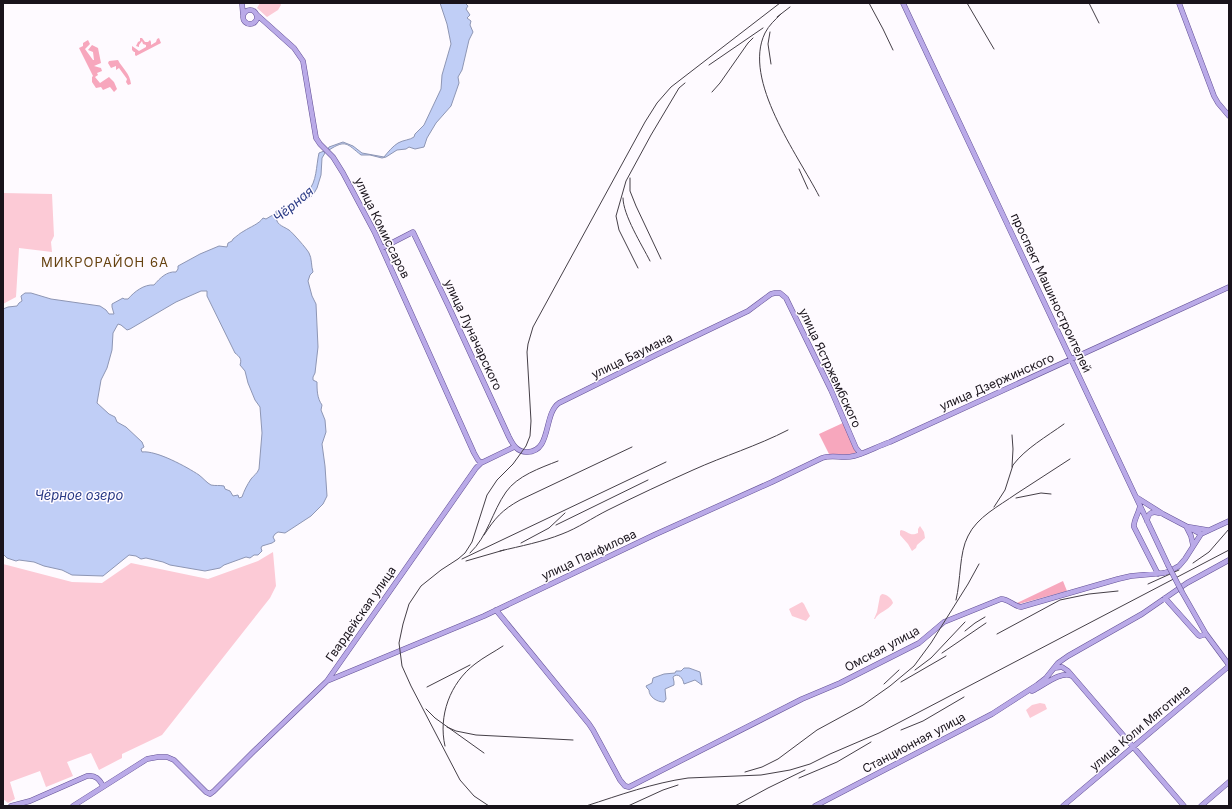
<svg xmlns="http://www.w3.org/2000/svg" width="1232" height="809" font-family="Inter,sans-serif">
	<rect width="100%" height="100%" fill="#fefaff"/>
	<path fill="#fccad6" d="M260 3H280L281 5 278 10 267 17 257 8Z
		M3 193 52 194 54 236 51 242 52 252 19 248 16 297 3 304Z
		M920 526 924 532 925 538 917 545 916 548 912 551 908 544 900 535V531L901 530C908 531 910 537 918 533V529Z
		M273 552 276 586 270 598 162 735 122 754V758L99 770 91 753 67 762 73 776 46 787 40 771 10 782 15 799 8 803 3 799V564L72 582 102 583 131 563 208 579 258 561Z
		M882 594C886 594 892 598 893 603 888 611 878 612 875 619H874L877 612 880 596Z
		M802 602 804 604 810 616 806 621 792 616 789 609Z
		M1040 703 1045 704 1047 709 1030 718 1026 710 1032 705Z"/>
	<path fill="#f7a7bd" d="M140 38H142L145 42H148L150 40 151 42V45L156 42 157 39 159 38 161 43 136 56 135 55V52H134L132 50V46L139 51 146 47V45L143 44 142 41 139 45V47L136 46 138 42 140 41Z
		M88 40 90 44 85 49 93 60H94L93 52 88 50 92 45 98 48 101 63 94 66 101 68 102 71 97 73 98 75 95 77 100 83 109 77 114 82 117 89 114 92 110 87 103 90 101 87 96 88 92 82V77L93 76 79 48 83 46V43Z
		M118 60C122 68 130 73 131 84L128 85 126 82 127 79 119 68 116 70V66L111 68 108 63 109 61Z
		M845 422 857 452 849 455 829 454 819 434Z
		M1063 581 1067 591 1019 604 1017 603Z"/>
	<path fill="#c0cef6" stroke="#8e96b4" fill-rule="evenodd" d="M440 3H465L468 6 466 9 470 15 467 18 471 21 470 25 473 32 469 40 462 70 458 77 459 83 451 106 436 123 427 138 424 147 415 149 409 147 406 149 397 150 386 157 382 158 370 155H361C347 144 346 139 329 150L328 149 329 147 343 142 353 146 362 153 384 157C388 152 393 146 398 143 403 140 410 140 414 137L415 134 424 125 441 89 442 75 451 44 447 24Z
		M324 151 325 153 322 158 321 175 317 188 313 195 304 202 302 200 307 197 305 195C300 200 294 206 287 210 284 212 279 213 276 215 276 225 281 225 289 230 292 232 307 249 309 253 312 258 311 266 313 272L310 275 308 281 312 296 316 304 318 347 315 373 313 377V380L317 382C317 390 317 398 322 405L321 410 325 420 326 432 322 444 325 466 327 496 323 504 311 516 285 533 278 532 275 534 273 537 275 541 272 543 262 546 261 548 262 551 258 555H254L250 558 246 557 224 565 220 568 205 571 170 565 163 562 146 558 141 559 136 556 129 555 103 576 72 575 62 570 44 566 34 562 19 560 16 561 7 558 3 554V309L8 307 17 306 19 303 22 301 21 296 25 293H31L51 299 100 306 106 310 109 314H114L112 307V304L123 298 124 299H128C134 292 144 284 154 285 160 278 167 271 176 272L178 269V266L200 254 219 246 227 247 228 243 232 241 233 239C237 236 240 233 244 231 250 227 259 224 263 218L266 219 271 216 276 214V211L282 210 289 206 291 207 294 203 296 202C300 198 304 195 308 191 317 182 316 166 319 153ZM201 291H207V296L235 353C240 357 242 359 240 365L245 371 248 383 255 400 260 407 262 433 259 469C257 474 254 475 251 479 247 485 244 491 242 497L239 498 238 495 233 496 230 491 225 489 224 486C220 485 215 486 211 485 207 483 203 478 199 475 187 467 156 450 142 452L141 449 144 447 142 442 126 427 117 422 115 417 109 414 97 403 101 380 107 368 112 350 113 333 118 324 121 325 127 330 130 329 176 302Z
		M684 668H689L700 672 702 685 695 680 684 684C683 678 678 672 673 677L674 682V685L665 689 666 699 664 702C657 702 649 697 649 690L647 688 646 686 652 683 653 678 664 674 675 673 676 671H681Z"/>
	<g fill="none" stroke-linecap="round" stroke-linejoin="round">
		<g stroke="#645196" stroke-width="5.5">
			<path id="major" d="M242 3 243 15
				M903 3 1168 565
				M1179 3 1214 96 1218 103 1229 116
				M243 17a7 7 0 1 1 14 0a7 7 0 1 1-14 0Z
				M256 14 294 48 303 61 316 138 320 144 333 157 343 173 375 233 474 453 478 460 481 463
				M382 248 413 232 448 305 509 437C513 445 517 452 527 452 552 452 543 414 559 403L656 355 748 311 771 294 775 293H780L786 298 831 390 856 448 861 454
				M1136 497 1163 514 1201 534
				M1140 506C1139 513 1133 521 1134 527L1158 574
				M1147 521C1148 513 1152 511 1159 513
				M1189 527 1207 530
				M1187 528 1191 536 1193 545
				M1182 592 1206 634 1229 665
				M1165 598 1198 635 1200 636 1206 634
				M496 610 589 724 593 730 620 780 625 786 629 787 802 699 840 683 919 643 944 622 1001 599C1009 599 1013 606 1021 607L1118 579 1131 576 1164 573 1170 571 1179 566 1185 559 1201 534 1229 521
				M1054 668 1062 667 1068 671 1184 806
				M327 681 484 616 654 535 772 482 822 458C832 454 843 459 854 456 866 453 878 446 890 442L1229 287
				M1032 691C1043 686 1061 670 1072 676
				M11 806 30 801 87 776C96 775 99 779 103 786
				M73 806 136 766 147 759 158 757H167L174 760 206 792 210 794 214 791 253 752 327 681 476 468 481 463 514 447
				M815 806 992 714 1037 685 1046 678 1058 663 1068 656 1142 614 1187 583 1229 560
				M1063 806 1229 666
				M1201 806 1229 782"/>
		</g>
		<use href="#major" stroke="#baaae8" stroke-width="4.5"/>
		<path stroke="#453f47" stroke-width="1" d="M869 3 883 29 893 50
			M967 3 994 49
			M1089 3 1099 23
			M781 14C775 20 769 25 765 33 742 80 798 155 819 196
			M777 17 790 7
			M770 32 768 44 771 64
			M709 65 763 28
			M712 92 720 83 748 43 753 38
			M799 169 808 189
			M630 178V191L636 206 661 259
			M623 198C623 215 642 245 650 261
			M638 268 619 230 616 216 626 181 651 135 679 88 685 83
			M1012 435 1013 449 1012 467
			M1016 498 1041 493 1051 494
			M994 507 1005 490 1013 465C1026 448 1046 437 1064 424
			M556 525 648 480
			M484 535C495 518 502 510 520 500L632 447
			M521 543 549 528 565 513
			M500 551C521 546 542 542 562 534 578 528 592 518 608 510 636 496 664 483 693 470 724 456 757 446 788 430
			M470 553C488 536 492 512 506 492 517 476 540 468 558 461
			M462 559 666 462
			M466 561 504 550
			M1193 563 1209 552 1229 529
			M1148 584 1179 570
			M956 600C961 580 959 553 968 536 977 517 999 506 1016 494 1034 482 1052 471 1070 459
			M965 631 975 623 985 617
			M997 634 1060 600 1089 594 1118 591
			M942 653 986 623
			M915 670 931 658 965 622
			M901 682 946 656
			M884 684 899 670
			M427 687 470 665
			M426 709 435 718 484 753
			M447 727 456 731 476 735 573 740
			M901 730 923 721 964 697
			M445 746C438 716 450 683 475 664 484 657 494 652 503 646
			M745 772 762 767 778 759 817 730 863 705 890 686 914 666 931 643 968 584 979 564
			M799 778 837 762 871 742
			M489 806 474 796 460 780 411 686 402 666 399 643 403 624 409 604 421 586 441 570 458 559 465 553 472 542 487 495 497 480 513 464 526 446 530 436 531 421 527 352 528 344 533 327 645 122 657 103 671 87 780 3
			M586 806C620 795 653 783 688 778L761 775 790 770 810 764 830 754 879 733 1229 550
			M628 806 663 790 678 785
			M735 806 768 788 805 770"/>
		<g stroke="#645196" stroke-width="5.5" stroke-linecap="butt">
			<path id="major-bridge" d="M1168 565 1182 592"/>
		</g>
		<use href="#major-bridge" stroke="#baaae8" stroke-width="4.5"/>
	</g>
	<g text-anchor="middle" stroke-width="3" stroke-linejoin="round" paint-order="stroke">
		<g font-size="12" fill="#19131b" stroke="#fefaff">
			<text transform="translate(382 228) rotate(64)" y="4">улица Комиссаров</text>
			<text transform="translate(1051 293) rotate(65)" y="4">проспект Машиностроителей</text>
			<text transform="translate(473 335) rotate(65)" y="4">улица Луначарского</text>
			<text transform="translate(632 356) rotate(-26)" y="4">улица Баумана</text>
			<text transform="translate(830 368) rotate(65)" y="4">улица Ястржембского</text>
			<text transform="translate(997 382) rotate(-24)" y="4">улица Дзержинского</text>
			<text transform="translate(589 555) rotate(-25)" y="4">улица Панфилова</text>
			<text transform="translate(361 614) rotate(-55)" y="4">Гвардейская улица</text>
			<text transform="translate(882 649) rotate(-28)" y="4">Омская улица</text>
			<text transform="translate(1140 728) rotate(-40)" y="4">улица Коли Мяготина</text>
			<text transform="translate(914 743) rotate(-28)" y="4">Станционная улица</text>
		</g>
		<g font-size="13" font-style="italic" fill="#283884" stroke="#fefaff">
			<text transform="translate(293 204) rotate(-40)" y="5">Чёрная</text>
			<text x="79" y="500">Чёрное озеро</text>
		</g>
		<g font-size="13" letter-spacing="1" fill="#664210" stroke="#fefaff">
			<text x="105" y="267">МИКРОРАЙОН 6А</text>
		</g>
	</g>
	<rect width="1232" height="809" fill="none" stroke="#19131b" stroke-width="8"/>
</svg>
